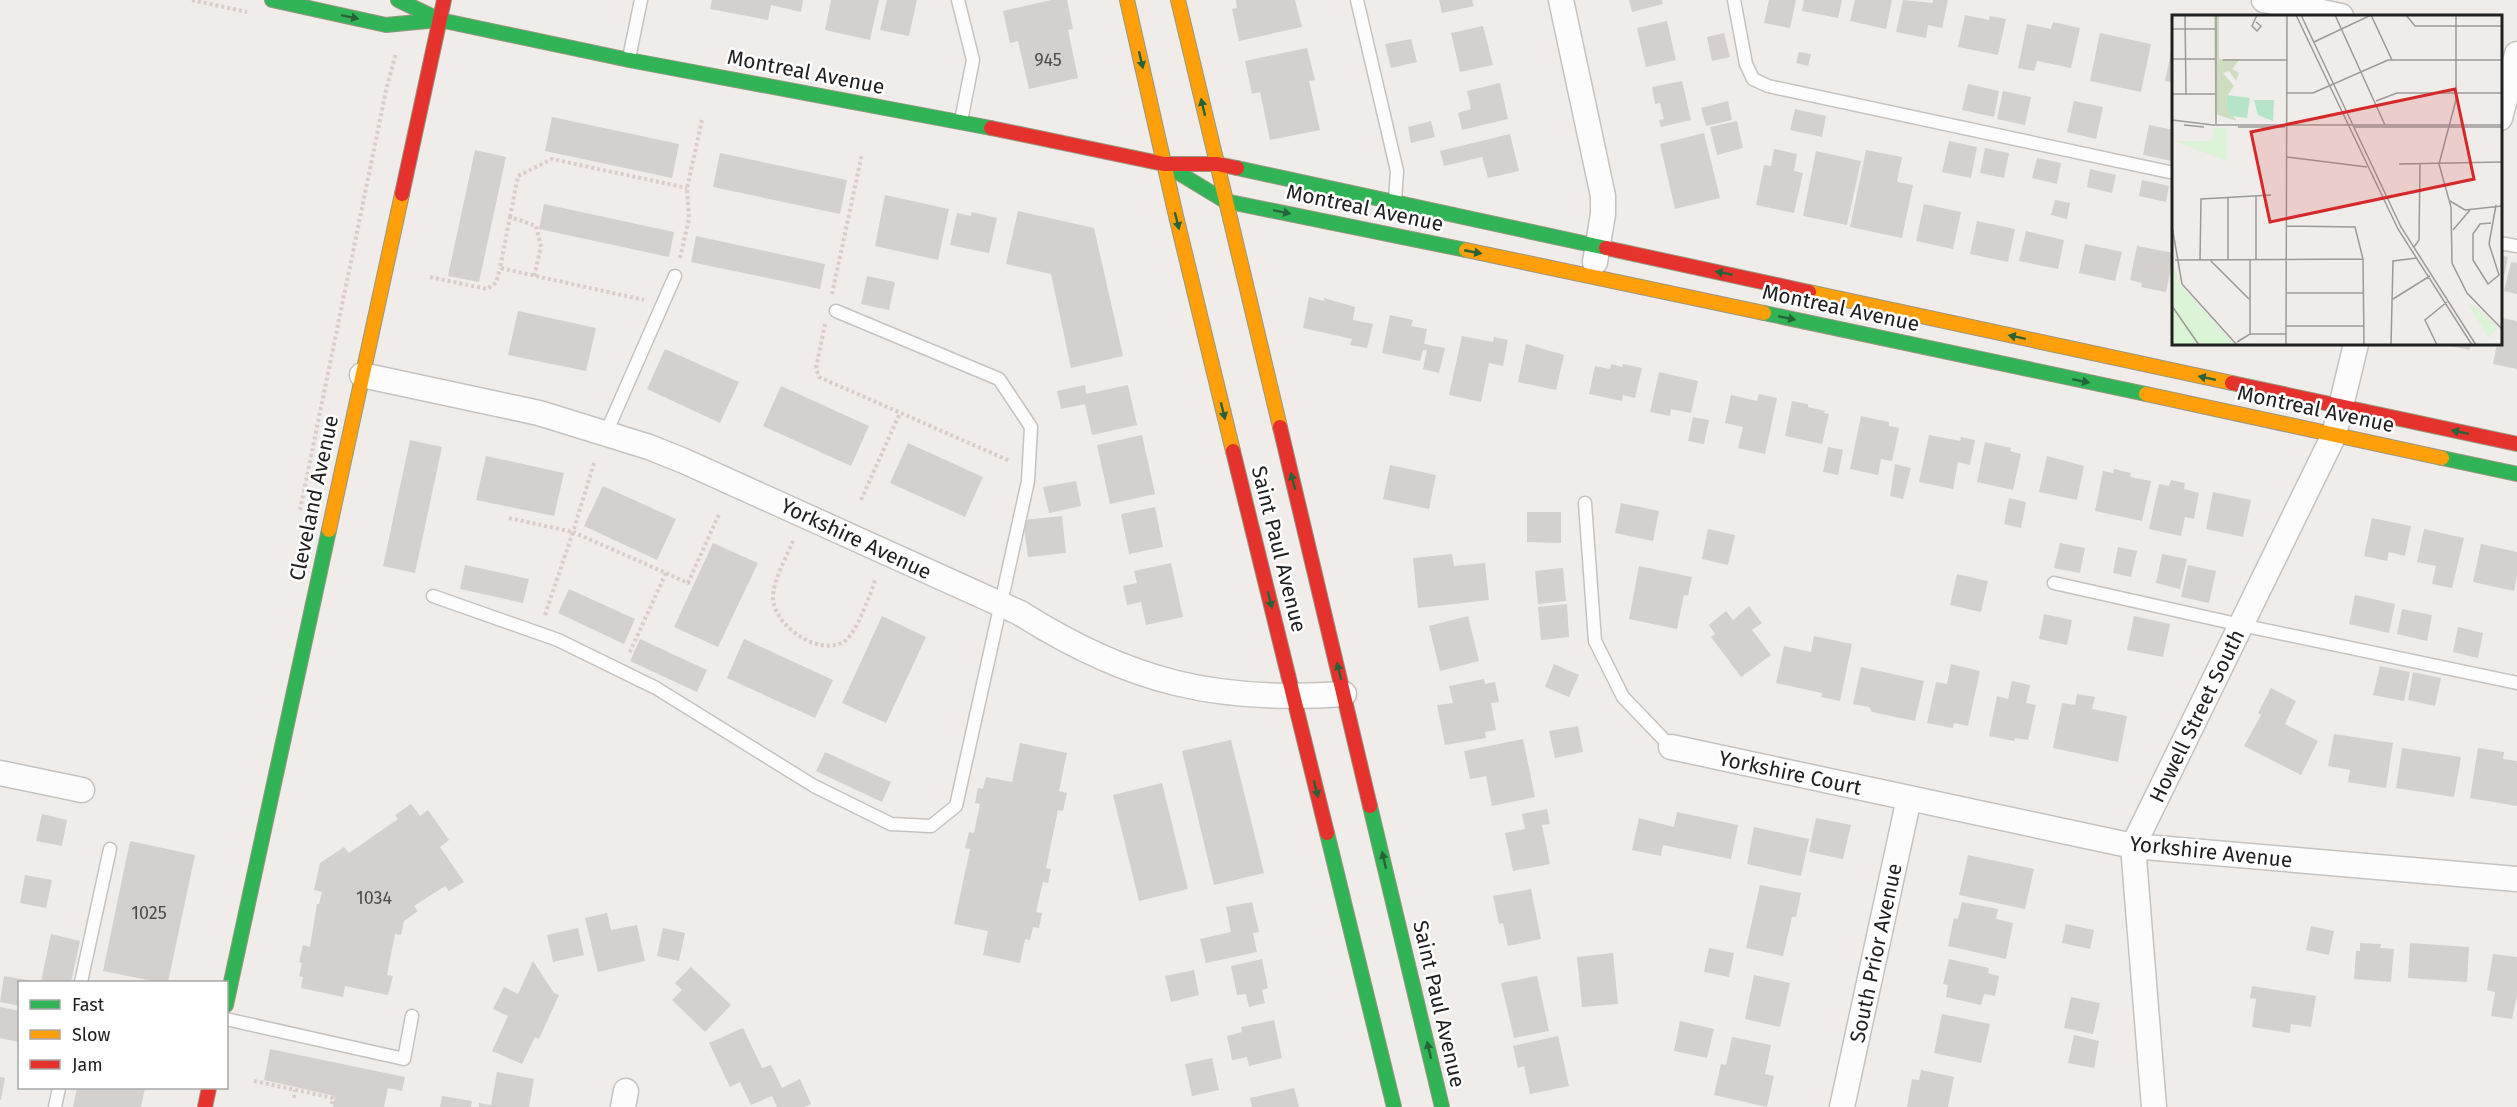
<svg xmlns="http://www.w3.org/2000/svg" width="2517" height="1107" font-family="'Fira Sans',sans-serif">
	<rect width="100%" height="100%" fill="#efece9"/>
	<path fill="#d4d0ce" d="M712 0H803L801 12 771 5 768 20 710 9Z
		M831 0H879L870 40 825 30Z
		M887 0H917L909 36 880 30Z
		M1051 0H1067L1073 29 1068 30 1078 78 1029 89 1018 41 1010 43 1003 11Z
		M1236 0H1295L1302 27 1239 41 1232 9 1237 8Z
		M1439 0H1472L1474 6 1442 13Z
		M1629 0H1662L1663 4 1632 12Z
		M1769 0H1796L1790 28 1764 23Z
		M1804 0H1842L1838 18 1802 11Z
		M1855 0H1892L1886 29 1850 21Z
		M1903 0 1933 3V0H1948L1942 28 1928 25 1926 38 1896 32Z
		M1965 15 1989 20 1990 16 2006 19 1998 55 1958 47Z
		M1667 21 1676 60 1646 67 1637 28Z
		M2053 22 2080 28 2071 68 2037 61 2034 71 2018 68 2027 24 2051 29Z
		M1483 26 1493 65 1460 72 1451 33Z
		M1724 33 1730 57 1712 61 1707 37Z
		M2100 33 2151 44 2141 92 2090 81Z
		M1411 39 1417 62 1391 68 1385 44Z
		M2172 47H2174V83L2165 81Z
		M1307 48 1315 80 1309 81 1320 130 1270 140 1260 92 1252 94 1245 61Z
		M1799 52 1811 54 1808 66 1796 63Z
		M1682 81 1691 120 1661 127 1659 120 1664 119 1660 103 1655 104 1652 87Z
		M1500 83 1508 119 1462 130 1458 113 1471 109 1467 91Z
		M1968 84 1999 91 1994 117 1962 110Z
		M2003 91 2031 97 2025 125 1997 119Z
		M1728 101 1732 120 1706 126 1701 108Z
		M2074 101 2103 107 2096 139 2067 132Z
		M1795 109 1826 116 1822 137 1790 130Z
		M552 117 679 144 672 178 545 151Z
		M1431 121 1435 137 1411 143 1408 127Z
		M1737 121 1743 148 1717 155 1710 127Z
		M2149 125 2174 130 2172 161 2143 155Z
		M1704 133 1720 198 1675 209 1660 144Z
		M1510 134 1519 171 1488 178 1482 157 1444 166 1440 151Z
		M1949 141 1977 147 1971 178 1942 172Z
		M1985 148 2009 153 2004 178 1980 173Z
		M1774 149 1797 154 1794 171 1803 173 1794 213 1756 205 1764 165 1771 166Z
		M475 150 506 157 479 282 448 276Z
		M1866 150 1902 157 1897 182 1913 185 1902 238 1850 227Z
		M1816 151 1861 161 1847 225 1803 216Z
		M720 153 847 180 840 214 713 187Z
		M2037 158 2061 163 2057 184 2032 178Z
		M2090 169 2116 175 2112 193 2087 187Z
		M2142 180 2169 186 2166 202 2139 196Z
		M885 195 949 209 938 260 875 246Z
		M2055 200 2070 203 2067 219 2051 215Z
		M544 204 674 232 669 257 539 229Z
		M1924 204 1961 212 1953 249 1916 241Z
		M1018 211 1094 228 1123 356 1071 368 1051 274 1006 264Z
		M972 212 997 218 989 253 950 245 957 213 971 216Z
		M1977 221 2015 229 2008 262 1970 254Z
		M2026 231 2064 240 2058 269 2019 261Z
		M696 236 825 264 820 289 691 262Z
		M2085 244 2122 252 2115 281 2079 273Z
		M2137 246 2174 253 2166 292 2141 287 2142 283 2130 280Z
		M2500 255 2508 257 2503 282 2500 281Z
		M2511 262 2517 263V294L2504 291Z
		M867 276 895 282 889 310 861 304Z
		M1309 297 1324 301V298L1355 307 1353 320 1373 324 1367 348 1350 345 1352 339 1303 328Z
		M518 311 596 328 586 371 508 355Z
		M1390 315 1413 320 1411 326 1427 329 1424 344 1445 348 1439 373 1423 369 1427 350H1423L1420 361 1382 353Z
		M2503 318 2517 321V369L2493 364 2497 344H2500Z
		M1462 336 1493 342 1494 337 1508 340 1503 366 1489 363 1481 402 1449 395Z
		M1526 344 1564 355 1556 390 1518 382Z
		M2445 345V344H2471L2469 350Z
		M665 349 739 382 720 423 647 389Z
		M1611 364 1622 367 1623 364 1642 368 1635 398 1623 395 1622 401 1589 394 1595 366 1610 369Z
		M1659 372 1698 381 1691 413 1671 409 1670 416 1650 412Z
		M1085 385 1086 394 1128 385 1137 425 1092 435 1085 404 1061 409 1057 391Z
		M781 386 869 426 851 466 763 426Z
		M1759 394 1777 398 1765 454 1738 448 1743 427 1725 423 1731 395 1757 401Z
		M1792 401 1808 404V407L1825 411 1824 413 1829 414 1822 444 1785 436Z
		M1861 416 1889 422V426L1899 428 1892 461 1881 459 1878 475 1850 469Z
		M1693 417 1709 420 1704 444 1688 441Z
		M1142 435 1155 494 1110 504 1097 445Z
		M1929 435 1960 441 1961 437 1975 440 1970 465 1958 462 1953 489 1919 482Z
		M410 440 442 447 415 573 383 566Z
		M1985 442 2011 448 2010 451 2021 454 2013 490 1977 482Z
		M908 443 983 477 965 517 890 483Z
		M1828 447 1843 450 1838 475 1823 472Z
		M486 456 564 473 554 516 476 500Z
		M2047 456 2084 466 2077 500 2039 492Z
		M1895 464 1911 468 1903 499 1890 496Z
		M1390 465 1436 475 1429 509 1383 499Z
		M2114 469 2131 473 2130 477 2151 481 2142 521 2095 511 2103 471 2113 473Z
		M2171 480 2185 483 2184 489 2199 493 2194 519 2185 517 2181 536 2149 529 2159 484 2169 486Z
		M1076 481 1081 506 1049 513 1043 487Z
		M603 486 676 519 657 560 584 526Z
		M2213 492 2251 500 2243 537 2206 529Z
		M2009 498 2026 502 2021 528 2004 524Z
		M1621 503 1659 511 1653 541 1615 533Z
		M1155 507 1163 547 1129 554 1121 514Z
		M1527 512H1561V543L1527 542Z
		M1062 516 1066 553 1028 557 1023 520Z
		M2372 518 2411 526 2405 556 2389 552 2387 561 2364 556Z
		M1708 529 1735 535 1728 565 1702 559Z
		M2424 529 2464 538 2452 588 2432 584 2436 566 2417 562Z
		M713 543 758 563 718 647 674 627Z
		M2060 543 2085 548 2080 573 2054 568Z
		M2481 544 2517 552V575L2514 591 2473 582Z
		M2118 547 2137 551 2131 577 2113 573Z
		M1452 554 1454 566 1485 563 1489 600 1418 608 1413 558Z
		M2162 554 2187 559 2180 589 2156 583Z
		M1171 563 1183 617 1146 625 1141 602 1127 605 1123 586 1137 583 1134 571Z
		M465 565 529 579 523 603 460 589Z
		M2188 565 2216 571 2209 603 2181 597Z
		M1639 566 1692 577 1688 596 1684 595 1677 629 1629 619Z
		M1563 568 1566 601 1538 604 1535 571Z
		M1957 574 1988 581 1981 612 1950 605Z
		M569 589 635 619 624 644 558 613Z
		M2355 595 2395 604 2389 633 2349 624Z
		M1567 604 1569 637 1541 640 1538 607Z
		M1749 606 1762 623 1752 630 1771 655 1741 677 1711 637 1715 634 1709 625 1726 611 1733 620Z
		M2402 609 2432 615 2427 641 2397 634Z
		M2044 614 2072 620 2067 645 2039 639Z
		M882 616 926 637 886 723 842 703Z
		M1468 616 1479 661 1440 671 1429 626Z
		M2134 616 2170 624 2163 657 2127 650Z
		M2458 627 2483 633 2478 658 2453 652Z
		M1814 636 1852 644 1840 701 1821 697 1822 693 1776 683 1784 646 1811 652Z
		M640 639 707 670 697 692 630 661Z
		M744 639 833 680 815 718 727 678Z
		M1554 664 1579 675 1569 697 1545 687Z
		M1951 664 1980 671 1968 726 1954 723 1953 728 1927 723 1936 682 1947 684Z
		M2380 666 2410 672 2404 701 2373 695Z
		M1861 667 1924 681 1915 721 1872 712 1869 707 1853 704Z
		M2413 672 2441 678 2435 706 2408 700Z
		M1484 679 1485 684 1495 682 1499 702 1491 703 1496 730 1485 732 1486 738 1445 745 1437 705 1453 703 1449 686Z
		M2012 681 2030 685 2026 703 2036 705 2028 740 2015 738 2014 741 1989 736 1997 696 2008 699Z
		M2271 688 2296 701 2285 724 2318 741 2301 775 2244 746 2261 715 2258 713Z
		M2077 694 2095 697 2092 709 2127 716 2118 762 2053 748 2062 703 2075 705Z
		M1578 726 1583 752 1555 758 1549 731Z
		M2334 734 2393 743 2386 788 2348 782 2350 770 2328 766Z
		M1523 739 1535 797 1492 806 1486 776 1470 779 1464 751Z
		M1231 740 1264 873 1214 885 1182 751Z
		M1020 743 1067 753 1059 791 1067 793 1063 811 1058 810 1046 868 1051 869 1048 883 1043 882 1036 912 1042 913 1039 928 1033 927 1030 940 1025 939 1020 963 983 955 988 931 954 924 970 849 965 848 969 832 974 833 980 804 975 803 978 788 983 789 986 777 1012 782Z
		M2402 748 2461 757 2454 797 2396 788Z
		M2478 748 2504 752 2503 759 2517 761V806L2470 798Z
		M825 752 891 782 882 802 816 771Z
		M1162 783 1188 889 1139 901 1113 795Z
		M411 804 420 816 428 810 449 840 440 847 464 882 449 891 445 886 414 906 418 911 404 921 401 935 395 934 387 975 393 976 388 995 345 986 343 997 301 988 303 977 299 976 302 963 299 962 303 945 310 947 317 904H319L322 892 314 890 320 863 344 847 349 853 398 819 395 815Z
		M1547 809 1550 824 1542 825 1550 864 1513 871 1505 833 1525 829 1522 814Z
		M1677 812 1738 825 1731 859 1663 845 1661 856 1632 850 1639 818 1674 827Z
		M42 814 67 820 62 846 36 841Z
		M1816 818 1851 825 1843 859 1809 852Z
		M1754 827 1809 839 1801 876 1747 864Z
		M130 841 195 855 168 982H158L103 971Z
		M1968 855 2034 869 2025 909 1959 895Z
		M25 875 52 880 46 908 20 903Z
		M1760 885 1801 893 1796 917H1792L1783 956 1746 948Z
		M1531 889 1541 939 1508 946 1503 923 1499 924 1493 896Z
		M1252 902 1259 932 1253 933 1257 952 1206 963 1200 939 1231 932 1226 907Z
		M1962 902 1998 909 1996 919 2013 923 2006 959 1948 946 1954 918 1958 919Z
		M607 913 611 930 637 925 645 961 598 972 585 918Z
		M2066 924 2094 930 2090 949 2062 943Z
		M2311 926 2334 931 2329 955 2306 950Z
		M578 928 584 955 553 962 547 935Z
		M663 928 685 933 679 961 657 956Z
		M51 934 80 941 71 982H41Z
		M2360 943 2381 944 2380 948 2394 949 2391 982 2354 979 2356 951H2360Z
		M2410 943 2469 947 2467 982 2408 978Z
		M1709 948 1734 953 1729 977 1704 972Z
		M1613 953 1618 1004 1582 1007 1577 957Z
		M2493 954 2517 957V995L2512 1019 2491 1016 2495 992 2487 990Z
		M1262 959 1268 988 1262 990 1265 1003 1249 1007 1246 994 1237 995 1231 966Z
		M1949 959 1989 968 1988 973 1999 976 1995 996 1984 994 1981 1005 1946 997 1948 985 1943 984Z
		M533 961 554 993 559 995 539 1039 535 1037 522 1064 492 1051 508 1016 493 1009 504 987 518 994Z
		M691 967 731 1005 705 1032 672 1000 682 990 675 983Z
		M1194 970 1199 995 1171 1002 1165 976Z
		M1754 975 1790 983 1780 1027 1745 1019Z
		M4 976 32 981 20 982V1006L0 1002Z
		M1537 976 1549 1031 1514 1038 1501 983Z
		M2252 986 2316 996 2311 1027 2291 1024 2290 1033 2252 1027 2256 999 2250 998Z
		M2071 997 2100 1003 2093 1034 2064 1028Z
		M0 1007 20 1011 18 1042 0 1038Z
		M1942 1014 1990 1024 1981 1063 1934 1053Z
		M1274 1020 1282 1058 1249 1066 1247 1057 1232 1060 1227 1036 1242 1032 1241 1027Z
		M1680 1021 1714 1029 1707 1058 1674 1051Z
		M743 1028 762 1068 771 1065 782 1088 800 1079 811 1104 804 1107H777L772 1096 751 1105 740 1082 730 1087 709 1043Z
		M2074 1035 2099 1041 2094 1068 2068 1063Z
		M1558 1036 1569 1086 1530 1094 1524 1066 1518 1068 1513 1046Z
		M1732 1037 1771 1045 1765 1074 1774 1076 1767 1107 1714 1095 1721 1064 1726 1065Z
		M270 1049 405 1077 402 1091 388 1088 384 1107H333L335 1096 264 1080Z
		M1212 1058 1219 1090 1192 1096 1185 1064Z
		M1921 1070 1954 1077 1948 1107H1907L1912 1079 1919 1080Z
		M497 1072 534 1079 529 1107H479V1103L491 1105Z
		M0 1077 5 1078 1 1100H0Z
		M77 1088H145L141 1107H73Z
		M1294 1088 1299 1107H1252L1250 1098Z
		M442 1096 472 1101 471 1107H440Z"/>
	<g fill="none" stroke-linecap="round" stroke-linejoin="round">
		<g stroke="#c4c3c1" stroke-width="15">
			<path id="lane" d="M958 0 973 60 961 121
				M1357 0 1397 171 1395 201
				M1734 0 1746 64 1753 79 1768 86 2174 173
				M629 58 641 0
				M2500 243 2517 246
				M606 433 675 276
				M1585 503 1595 641 1623 697 1671 747
				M2054 583 2241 625 2517 683
				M433 596 558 640 656 688 814 786 891 824 931 826 956 806 1028 481 1031 427 999 379 836 311
				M81 982 110 849
				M226 1019 404 1059 412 1016
				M55 1107 59 1088"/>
		</g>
		<g stroke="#c4c3c1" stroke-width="27">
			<path id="street" d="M1561 0 1603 196V214L1595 262
				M2264 0 2341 16
				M2500 118 2517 54
				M362 375 539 413 649 447 684 461 1020 613C1129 682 1216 703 1344 694
				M1671 747 2133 846 2517 879
				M0 773 82 790
				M623 1107 626 1091
				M1842 1107 1909 798
				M2154 1107 2133 846 2334 435 2356 344"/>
		</g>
		<g stroke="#999681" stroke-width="16">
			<path id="fast" d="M272 0 386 25 438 20
				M398 0 440 20 629 60 991 128
				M1164 164 1225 201 1466 250
				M1237 168 1606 248
				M1764 313 2146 394
				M2442 458 2517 474
				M1370 806 1442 1107
				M1327 833 1394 1107
				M226 1005 329 530"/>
		</g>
		<g stroke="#999681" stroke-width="16">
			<path id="slow" d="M1127 0 1176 216 1233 451
				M1178 0 1280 427
				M1466 250 1764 313
				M1809 292 2232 383
				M2146 394 2442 458
				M329 530 402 194"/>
		</g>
		<g stroke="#999681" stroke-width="16">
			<path id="jam" d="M991 128 1164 164H1217L1237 168
				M402 194 444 0
				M1606 248 1809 292
				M2232 383 2517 444
				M1280 427 1370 806
				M1233 451 1327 833
				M205 1107 209 1088"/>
		</g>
		<path stroke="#dbcccc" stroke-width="4" stroke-dasharray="3 3" stroke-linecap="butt" d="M192 0 247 12
			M510 217 518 176 552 159 687 188
			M680 258 689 219 687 188 702 120
			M534 276 541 247 536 226 510 217 500 268 644 300
			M430 277 487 289 496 283 500 268
			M832 294 862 154
			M825 324 816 368 819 377 1010 461
			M594 463 573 532 666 573 629 654
			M861 500 900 413
			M300 510 387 86 396 53
			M509 518 573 532 545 615
			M793 541C786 558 773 580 773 598 774 627 822 659 846 640 858 630 870 594 876 578
			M666 573 688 583 720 512
			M254 1081 333 1098 331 1107
			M294 1098 295 1090"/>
		<use href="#lane" stroke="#fdfcfc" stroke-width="12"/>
		<use href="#street" stroke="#fdfcfc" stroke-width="24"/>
		<use href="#fast" stroke="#30b455" stroke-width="14"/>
		<use href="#slow" stroke="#ff9f0a" stroke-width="14"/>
		<use href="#jam" stroke="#e5322d" stroke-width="14"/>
	</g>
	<defs><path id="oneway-solid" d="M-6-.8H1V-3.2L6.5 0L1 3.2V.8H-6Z" transform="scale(1.5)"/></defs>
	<g fill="#276338">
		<use href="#oneway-solid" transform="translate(350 17) rotate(12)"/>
		<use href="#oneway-solid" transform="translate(1141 60) rotate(77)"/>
		<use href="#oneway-solid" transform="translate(1203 107) rotate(-103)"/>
		<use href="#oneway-solid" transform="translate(1282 212) rotate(12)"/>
		<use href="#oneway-solid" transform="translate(1177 221) rotate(76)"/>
		<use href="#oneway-solid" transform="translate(1473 252) rotate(11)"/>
		<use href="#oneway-solid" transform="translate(1724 273) rotate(-168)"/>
		<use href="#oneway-solid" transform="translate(1787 318) rotate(12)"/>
		<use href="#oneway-solid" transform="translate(2017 337) rotate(-168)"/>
		<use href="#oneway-solid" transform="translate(2207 378) rotate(-168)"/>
		<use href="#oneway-solid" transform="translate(2081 381) rotate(12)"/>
		<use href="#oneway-solid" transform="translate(1223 411) rotate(76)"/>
		<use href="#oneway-solid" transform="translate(2460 432) rotate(-168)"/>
		<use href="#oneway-solid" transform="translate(1293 481) rotate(-104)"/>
		<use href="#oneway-solid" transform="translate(1270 600) rotate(76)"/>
		<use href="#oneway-solid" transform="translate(1339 671) rotate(-104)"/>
		<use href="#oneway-solid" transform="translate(1316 789) rotate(76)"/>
		<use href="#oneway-solid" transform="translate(1384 860) rotate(-103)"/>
		<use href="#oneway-solid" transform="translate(1429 1050) rotate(-103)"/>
	</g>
	<g text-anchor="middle" stroke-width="5" stroke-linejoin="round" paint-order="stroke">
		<g font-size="18" fill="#4d4c4c">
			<text x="1048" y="66">945</text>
			<text x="374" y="904">1034</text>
			<text x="149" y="919">1025</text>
		</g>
		<g font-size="21" fill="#202020" stroke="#fff">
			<text transform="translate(806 72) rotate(11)" y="7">Montreal Avenue</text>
			<text transform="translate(1365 208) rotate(12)" y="7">Montreal Avenue</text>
			<text transform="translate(1841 308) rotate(12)" y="7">Montreal Avenue</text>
			<text transform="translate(2316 409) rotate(12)" y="7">Montreal Avenue</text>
			<text transform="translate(314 498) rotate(-78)" y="7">Cleveland Avenue</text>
			<text transform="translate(856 539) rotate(25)" y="7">Yorkshire Avenue</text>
			<text transform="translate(1279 549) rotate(76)" y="7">Saint Paul Avenue</text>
			<text transform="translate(2197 716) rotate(-64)" y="7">Howell Street South</text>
			<text transform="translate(1790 773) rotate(12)" y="7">Yorkshire Court</text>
			<text transform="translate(2211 852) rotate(6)" y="7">Yorkshire Avenue</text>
			<text transform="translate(1876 953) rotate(-78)" y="7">South Prior Avenue</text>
			<text transform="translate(1439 1004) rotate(77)" y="7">Saint Paul Avenue</text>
		</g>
	</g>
	<g transform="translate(2172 15)">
		<rect width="330" height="330" fill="#efece9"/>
		<path d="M42 0H47V44H68L60 54 67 58 64 66 57 56 51 58 62 71 55 81 54 92 65 106 43 99Z" fill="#cfdcbf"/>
		<path d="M41 113H55V146L2 126H40ZM0 219 2 252 9 271 63 330H0ZM300 289 326 313 316 322 297 291Z" fill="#dbf3d6"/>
		<path d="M55 80 78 83 75 103 59 101 54 92ZM82 85H102L101 106 86 100Z" fill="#b6e4c9"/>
		<path fill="none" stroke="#9c9a99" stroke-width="1.5" d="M13 0 14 79M44 0V109M124 0 226 214 300 330M129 0 229 212 304 330M163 0 213 110M234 0 243 11H330M284 0V85L267 149 279 192 280 248 295 278 330 314M84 7 89 11 85 16 80 11 85 0M0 14H43M142 27 199 0 220 45M0 44H43M51 45H115M115 78H141L216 45H330M0 79H43M204 86 225 78H330M0 105 41 110H330M12 110 32 112M66 112H113M182 112H330M115 142 195 152M227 149 330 147M278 186 293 195 330 191M319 208 308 209 301 219V245L316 269 327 260 317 229 324 190M0 211 10 269 65 330M114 211 183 212 191 244 192 330M281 215 298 195M242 232 247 225 248 149M84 244V180M3 245 191 244M28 245 29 184 99 180M38 245 77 284M56 245V182M115 278H191M221 284 258 261M0 291 27 330M114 311H192M78 319V244M65 327 78 319H114M114 330 115 0M219 330 221 246 245 243M265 330 253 305 275 287"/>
		<path fill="#d62828" fill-opacity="0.15" stroke="#d62828" stroke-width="3" d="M283 74 302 164 98 207 79 117Z"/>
		<rect width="330" height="330" fill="none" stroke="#202020" stroke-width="3"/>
	</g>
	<rect x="18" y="981" width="210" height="108" fill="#ffffff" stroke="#a6a6a6" stroke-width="1.5"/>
	<rect x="30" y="1000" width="30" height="9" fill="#30b455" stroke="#a6a6a6" stroke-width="1.5"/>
	<text x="72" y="1011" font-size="18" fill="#202020">Fast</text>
	<rect x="30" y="1030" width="30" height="9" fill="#ff9f0a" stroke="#a6a6a6" stroke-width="1.5"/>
	<text x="72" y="1041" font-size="18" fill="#202020">Slow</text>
	<rect x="30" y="1060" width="30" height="9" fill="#e5322d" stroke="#a6a6a6" stroke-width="1.5"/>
	<text x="72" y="1071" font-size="18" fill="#202020">Jam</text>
</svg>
